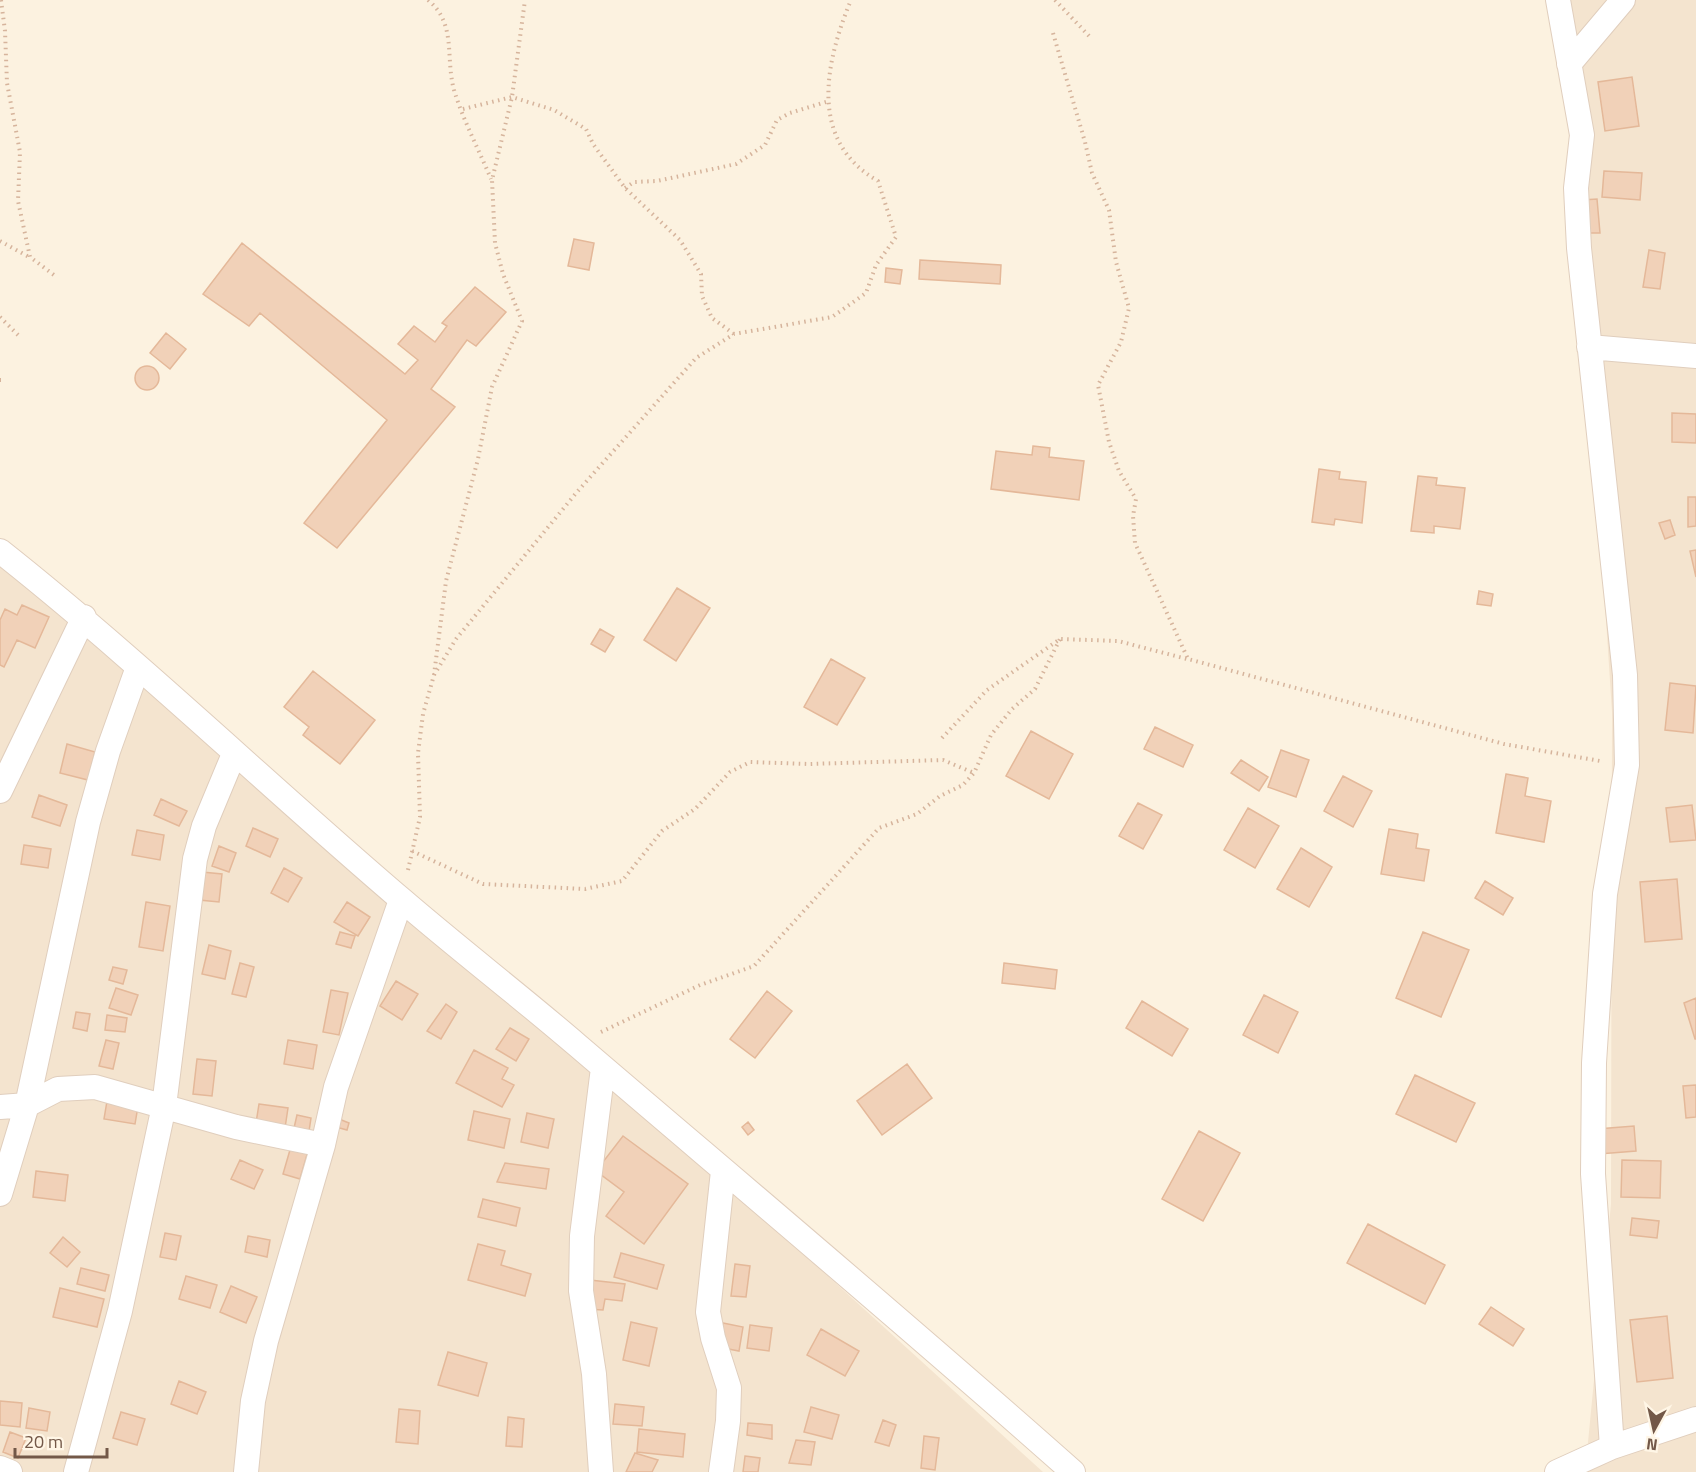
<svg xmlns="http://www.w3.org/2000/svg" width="1696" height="1472" font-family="'Titillium Web',sans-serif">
	<rect width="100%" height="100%" fill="#fcf2e0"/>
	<path fill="#f4e4cf" d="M1549 0H1696V1472H1575L1586 1463 1611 1204 1612 712 1573 108Z
		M0 552 684 1145 1043 1472H0Z"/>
	<path fill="#f1d1b8" stroke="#e4b899" stroke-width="1.5" d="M1632 77 1639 126 1605 131 1598 82Z
		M1604 171 1642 173 1640 200 1602 197Z
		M1597 199 1600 233H1585L1582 200Z
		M574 239 594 243 589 270 568 266Z
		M242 243 405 374 418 360 398 344 414 326 435 342 447 326 442 323 475 287 506 312 476 346 467 340 431 389 455 407 337 548 304 523 387 420 260 313 249 326 203 294Z
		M1649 250 1665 253 1660 289 1643 287Z
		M920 260 1001 265 1000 284 919 279Z
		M886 268 902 270 900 284 885 282Z
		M166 333 186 349 170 369 150 353Z
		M135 378a12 12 0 1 1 24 0a12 12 0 1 1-24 0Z
		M1672 413 1696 414V443L1672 442Z
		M1033 446 1050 448 1049 457 1084 461 1079 500 991 489 996 451 1032 455Z
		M1319 469 1340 472 1339 479 1366 482 1362 523 1335 519 1334 525 1312 522Z
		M1418 476 1437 478 1436 485 1465 488 1460 529 1434 526V533L1411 531Z
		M1688 497H1696V526L1688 527Z
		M1670 520 1675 535 1665 539 1659 523Z
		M1696 550V577L1690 551Z
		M677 588 710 608 676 661 644 640Z
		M1479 591 1493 594 1491 606 1477 604Z
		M22 605 49 617 35 648 17 640 4 667 0 665V620L5 609 17 615Z
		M600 629 614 637 605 652 591 644Z
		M831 659 865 678 837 725 804 707Z
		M313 671 375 720 340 764 303 735 309 727 284 707Z
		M1670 683 1696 686 1693 733 1665 730Z
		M1155 727 1193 745 1183 767 1144 749Z
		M1031 731 1073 754 1049 799 1006 776Z
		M67 744 95 752 88 780 60 773Z
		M1281 750 1309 760 1296 797 1268 787Z
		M1241 760 1268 777 1259 791 1231 773Z
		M1506 774 1528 778 1525 796 1551 801 1544 842 1496 833Z
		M1343 776 1372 791 1353 827 1324 811Z
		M39 795 67 805 60 826 32 817Z
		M161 799 187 811 179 826 154 815Z
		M1138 803 1162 815 1143 849 1119 836Z
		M1692 805 1696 840 1670 842 1666 808Z
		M1248 808 1279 826 1255 868 1224 850Z
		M253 828 278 839 270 857 246 846Z
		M1389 829 1418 834 1416 848 1429 850 1424 881 1381 874Z
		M137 830 164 835 160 860 132 855Z
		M24 845 51 849 48 868 21 864Z
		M219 846 236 853 229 872 212 866Z
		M1301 848 1332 867 1309 907 1277 889Z
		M284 868 302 878 288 902 271 893Z
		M202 872 222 874 219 902 199 900Z
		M1677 879 1682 939 1645 942 1640 882Z
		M1485 881 1513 898 1503 915 1475 898Z
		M146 902 170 906 163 951 139 947Z
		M347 902 370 917 358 936 334 922Z
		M340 932 355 936 351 948 336 944Z
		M1423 932 1469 950 1441 1017 1396 998Z
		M209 945 231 951 225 979 202 974Z
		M240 963 254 967 246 997 232 994Z
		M1004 963 1057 970 1055 989 1002 983Z
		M113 967 127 970 123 984 109 980Z
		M396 981 418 994 402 1020 380 1006Z
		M116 988 138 995 131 1015 109 1008Z
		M331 990 348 993 339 1035 323 1032Z
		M767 991 792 1011 755 1058 730 1039Z
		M1264 995 1298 1012 1278 1053 1243 1035Z
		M1696 998V1039H1695L1684 1003Z
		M1142 1001 1188 1029 1172 1056 1126 1028Z
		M446 1004 457 1012 441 1039 427 1031Z
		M76 1012 90 1014 87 1031 73 1028Z
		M107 1015 127 1018 125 1032 105 1030Z
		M510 1028 529 1039 516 1061 496 1049Z
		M106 1040 119 1043 113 1069 99 1066Z
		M288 1040 317 1045 313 1069 284 1064Z
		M474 1050 508 1068 502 1079 514 1085 502 1107 456 1083Z
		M197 1059 216 1061 212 1096 193 1094Z
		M907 1064 932 1098 882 1135 857 1101Z
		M1415 1075 1475 1103 1456 1142 1396 1114Z
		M1696 1085V1117L1686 1118 1683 1086Z
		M107 1101 138 1106 135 1124 104 1119Z
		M259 1104 288 1108 285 1128 256 1123Z
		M474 1111 510 1119 504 1148 468 1140Z
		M527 1113 554 1119 548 1148 521 1142Z
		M297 1115 311 1118 309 1131 294 1128Z
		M339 1119 349 1123 347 1130 336 1127Z
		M748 1122 754 1130 748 1135 742 1127Z
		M1634 1126 1636 1151 1599 1154 1597 1129Z
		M1199 1131 1240 1153 1203 1221 1162 1199Z
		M623 1136 688 1184 644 1244 606 1216 624 1192 596 1171Z
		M292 1143 309 1148 300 1179 283 1174Z
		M240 1160 263 1170 254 1189 231 1179Z
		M1622 1160 1661 1161 1660 1198 1621 1197Z
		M505 1163 549 1169 546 1189 497 1182Z
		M36 1171 68 1175 65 1201 33 1197Z
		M483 1199 520 1208 516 1226 478 1217Z
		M1632 1218 1659 1221 1657 1238 1630 1235Z
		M1368 1224 1445 1265 1425 1304 1347 1263Z
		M165 1233 181 1236 176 1260 160 1257Z
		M248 1236 270 1240 267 1257 245 1252Z
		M63 1237 80 1252 67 1267 50 1253Z
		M478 1244 505 1251 501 1265 531 1274 525 1296 468 1280Z
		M621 1253 664 1265 657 1289 614 1277Z
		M735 1264 750 1266 746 1297 731 1296Z
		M81 1268 109 1275 105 1291 77 1284Z
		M186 1276 217 1285 210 1308 179 1299Z
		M590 1280 625 1284 622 1301 605 1299 603 1310 586 1309Z
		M231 1286 257 1297 246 1323 220 1312Z
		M60 1288 104 1299 97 1327 53 1317Z
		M1491 1307 1524 1329 1513 1346 1479 1324Z
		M1667 1316 1673 1378 1637 1382 1630 1320Z
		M631 1322 657 1328 649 1366 623 1360Z
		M723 1323 743 1327 739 1351 718 1347Z
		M750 1325 772 1328 769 1351 747 1348Z
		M821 1329 859 1351 845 1376 807 1355Z
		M448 1352 487 1363 478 1396 438 1385Z
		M179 1381 206 1392 197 1414 171 1404Z
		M0 1401 22 1403 20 1427 0 1425Z
		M615 1404 644 1407 642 1426 613 1424Z
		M811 1407 839 1415 832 1439 804 1432Z
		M29 1408 50 1412 47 1431 26 1428Z
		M399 1409 420 1411 418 1444 396 1442Z
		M121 1412 145 1419 137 1445 113 1438Z
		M508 1417 524 1419 522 1447 506 1446Z
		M883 1420 896 1425 889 1446 875 1442Z
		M748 1423 772 1425V1439L747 1435Z
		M639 1429 685 1434 683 1457 637 1452Z
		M10 1432 26 1438 18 1458 3 1452Z
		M924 1436 939 1438 935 1470 921 1468Z
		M796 1440 815 1442 811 1465 789 1463Z
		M635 1453 658 1460 652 1472H626Z
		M745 1456 760 1458 758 1472H743Z"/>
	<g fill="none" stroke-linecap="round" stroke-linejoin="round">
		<g stroke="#e0cebd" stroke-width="26">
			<path id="street" d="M1558 0 1582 135 1576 188 1579 248 1625 675 1627 765 1605 894 1594 1063 1593 1174 1612 1447
				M1569 64 1623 0
				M1589 347 1696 356
				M0 551C139 661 267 785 402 900 460 950 520 996 577 1045 743 1187 910 1327 1073 1472
				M0 791 84 617
				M0 1107 27 1105 88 822 108 751 138 667
				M0 1194 27 1105 58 1089 95 1087 236 1127 323 1145
				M0 1468 10 1472
				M76 1472 120 1311 164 1106 195 859 204 826 234 754
				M246 1472 253 1401 266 1341 323 1145 336 1087 401 900
				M601 1472 594 1374 581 1291 582 1236 603 1068
				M721 1472 728 1421 729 1388 713 1338 708 1312 723 1171
				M1557 1472 1612 1447 1696 1419"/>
		</g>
		<path stroke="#d6b49c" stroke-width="4" stroke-dasharray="1.5 4.5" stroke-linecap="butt" d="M1 0 5 31 7 83 20 152 18 201 30 257 54 275
			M428 0C457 24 445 57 454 90 463 120 479 150 491 179
			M1055 0 1090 37
			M1053 33 1085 142 1092 173 1109 210 1116 262 1129 308 1121 342 1098 385 1109 442 1119 471 1136 499 1133 516 1135 543 1188 659 1504 744 1600 761
			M463 109 512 97 554 110 586 129 593 144 625 188 680 240 701 274 702 296 712 318 734 334
			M625 188 634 182 657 181 736 164 765 145 777 120 790 113 826 102
			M0 241 29 257
			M0 317 20 337
			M0 380H1
			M434 675 456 639 577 492 696 358 734 334 832 317 866 293 876 265 896 237 878 181C808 141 825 63 851 0
			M942 738 987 690 1060 639 1118 641 1187 659
			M412 851 483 884 585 889 622 881 662 831 695 809 730 772 750 762 809 764 943 760 974 773
			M408 870 420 817 418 753 423 714 434 675 446 581 478 459 492 387 522 321 503 274 495 243 492 180 512 97 525 0
			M601 1032 700 985 754 966 879 828 917 814 940 796 963 785 974 773 991 735 1012 709 1035 689 1060 639"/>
		<use href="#street" stroke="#fff" stroke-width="24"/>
	</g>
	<g transform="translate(1654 1430) rotate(188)" stroke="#fff6e6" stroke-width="4.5" paint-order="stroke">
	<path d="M0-4.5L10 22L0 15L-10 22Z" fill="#735848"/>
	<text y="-9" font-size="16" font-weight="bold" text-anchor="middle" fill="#735848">N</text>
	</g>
	<path d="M15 1448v9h92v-9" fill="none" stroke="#735848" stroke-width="3"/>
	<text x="24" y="1448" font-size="18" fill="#735848" stroke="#fff6e6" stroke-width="4.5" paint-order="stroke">20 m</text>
</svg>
